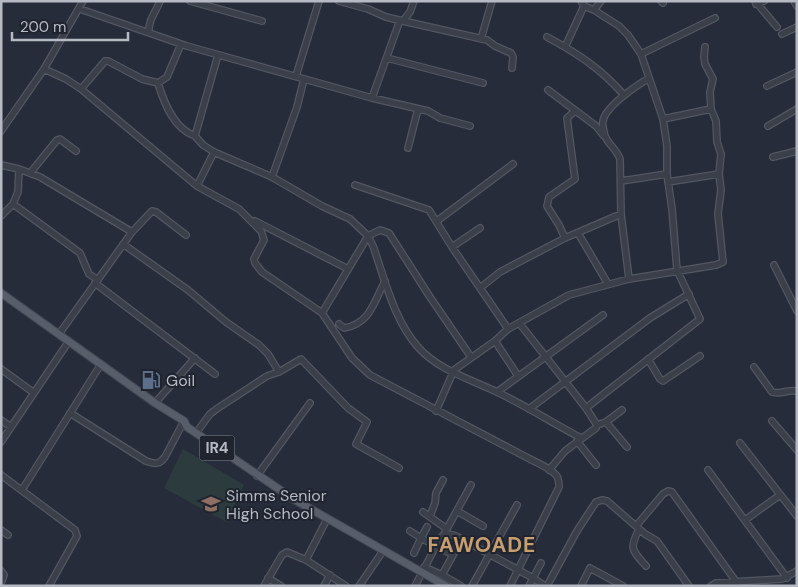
<svg xmlns="http://www.w3.org/2000/svg" width="798" height="587" font-family="'DM Sans',sans-serif">
	<rect width="100%" height="100%" fill="#262c39"/>
	<path fill="#2c3c3e" d="M183 449 244 485 226 522 164 488Z"/>
	<g fill="none" stroke-linecap="round" stroke-linejoin="round">
		<g stroke="#525762" stroke-width="8">
			<path id="minor" d="M190 1 262 21
				M339 1 368 9 386 17 403 21 487 40 495 46 511 53 513 57 512 68
				M581 1 584 6 594 10 619 26 628 35 641 54 663 119 667 146V174L672 209 677 270 700 319 586 408
				M661 1 663 3
				M755 1 777 27
				M794 1 797 6
				M756 4 764 1
				M80 9 187 46 372 98 428 111 440 118 470 126
				M594 10 601 1
				M403 21 410 12 414 1
				M149 32C148 20 156 12 160 1
				M782 34 797 27
				M547 37C577 53 600 68 623 94
				M481 39 492 1
				M565 47 584 6
				M641 54 715 18
				M387 58 483 83
				M44 69 66 79 81 89 197 186 239 209 261 231 264 240 254 259 255 263 262 272 322 313
				M296 76 319 1
				M158 83C164 103 174 129 195 136
				M767 86 797 72
				M81 89 105 61H108L142 79 158 83 167 77 181 44
				M548 90 596 126 604 136
				M372 98 400 20
				M663 119 711 109
				M768 126 797 109
				M1 131 44 69 83 1
				M408 148 418 109
				M214 152 272 177 322 206 350 219 368 236 373 246C385 280 394 320 418 347 438 370 470 379 497 392 526 406 553 423 581 438
				M773 157 797 151
				M1 165 19 169
				M31 172 57 140 60 139 76 151
				M272 177 297 107 304 79
				M621 181 667 174
				M668 182 719 174
				M355 185 429 210 452 247 508 329
				M197 186 214 152 203 145 195 136 218 55
				M1 216 13 204
				M255 221 348 269
				M437 221 513 164
				M578 233 608 284
				M565 238 559 225 547 206 549 197 575 179 567 118 575 111
				M123 244 188 290 226 322 259 345 268 354 279 372
				M452 247 480 228
				M774 265 797 311
				M629 279 621 214 620 159C617 150 608 144 605 136 604 133 602 124 603 121 605 107 637 85 648 79
				M98 280 89 274 80 253 13 204 18 192 19 169 40 177 132 232
				M95 283 215 374
				M480 288 500 272 565 238 621 214
				M339 324 344 328C370 324 374 302 385 281
				M520 324 586 408 597 425 596 428 565 451 549 470
				M59 334 132 232 152 211 156 212 186 235
				M495 341 518 376
				M471 357 430 297 389 233 380 230 368 236 322 313 352 358 370 375 526 457C535 462 549 467 556 475 559 478 559 483 559 487L510 586
				M648 359 660 379 663 381 700 356
				M754 367 772 392C781 395 788 389 797 391
				M1 369 34 393
				M497 392 603 315
				M155 403 195 358
				M529 409 650 318 689 294
				M436 411 454 370 495 341 508 329 569 295 629 279 716 265 723 262 718 214 721 190 719 174 721 154 717 142 716 121 711 109 710 92 713 79 705 64 704 57 705 47
				M70 413 146 461C155 464 159 465 165 457L184 421
				M1 420 11 427
				M772 421 797 450
				M606 422 627 447
				M597 425 606 422 622 410
				M196 433 210 414 218 408 267 376 279 372 301 359 348 408 367 422 356 444 399 468
				M577 441 596 465
				M1 442 69 341
				M740 443 797 516
				M708 470 787 578
				M1 475 75 530 77 536 49 586
				M257 476 310 403
				M22 490 101 364
				M457 511 483 526
				M423 512 447 529
				M430 516 435 503 436 493 443 480
				M745 520 780 495
				M636 526 663 494 668 491 672 492 737 583
				M639 529C629 549 632 550 646 566
				M1 530 8 535
				M410 531 421 538 427 527
				M444 534 471 485
				M414 553 421 538 453 555 442 575 424 567
				M453 555 462 539
				M306 560 327 519
				M1 571 4 575 1 583
				M442 575 461 586
				M268 578 281 586
				M264 586 282 555 287 552 306 560 346 586
				M324 586 330 575
				M359 586 383 551
				M415 586 440 538C445 533 449 534 456 536L533 578 545 586
				M472 586 517 505
				M529 586 541 563
				M547 586 577 531 596 502 602 500 607 501 645 534 657 541 689 586
				M581 586 590 568 623 586
				M711 586 716 583 782 579 797 571"/>
		</g>
		<g stroke="#434853" stroke-width="9">
			<path id="major" d="M1 293 155 403 184 421 187 427 196 433 295 500 446 586"/>
		</g>
		<use href="#minor" stroke="#3a3f4a" stroke-width="5.5"/>
		<use href="#major" stroke="#585d6a" stroke-width="7"/>
	</g>
	<defs>
		<g id="fuel-bare" transform="scale(1.5)"><path d="M-5.5-6h7V0h2V4h1.3V-2.5L3-4.5l.8-.8L6-3V5H2.5V1h-1V6h-7ZM-4.2-4.7v3.2H.2V-4.7Z" fill="#5c6f8a" stroke="#1f242f" stroke-width="2.5" paint-order="stroke"/></g>
		<g id="school-bare" transform="scale(1.5)"><path d="M0-5L7-2L0 1L-7-2ZM-4 1L0 2.5L4 1V4Q0 6-4 4Z" fill="#8d6e63" stroke="#1f242f" stroke-width="2.5" paint-order="stroke"/></g>
	</defs>
	<g fill-rule="evenodd">
		<use href="#fuel-bare" x="151" y="380"/>
		<use href="#school-bare" x="211" y="504"/>
	</g>
	<g text-anchor="middle" stroke-width="4" stroke-linejoin="round" paint-order="stroke">
		<rect fill="#1f242f" stroke="#888d98" stroke-width="1" x="199.5" y="435.5" width="35" height="25" rx="4"/>
		<g font-size="15" font-weight="bold" fill="#b5bac5">
			<text x="217" y="453">IR4</text>
		</g>
		<g font-size="16" fill="#b5bac5" stroke="#1f242f" text-anchor="start">
			<text x="166" y="386">Goil</text>
			<text x="226" y="501">Simms Senior<tspan x="226" dy="18">High School</tspan></text>
		</g>
		<g font-size="21" font-weight="bold" letter-spacing="1" fill="#c69e6f" stroke="#1f242f">
			<text x="482" y="552">FAWOADE</text>
		</g>
	</g>
	<rect width="798" height="587" fill="none" stroke="#b5bac5" stroke-width="5"/>
	<path d="M12 32v8h116v-8" fill="none" stroke="#b5bac5" stroke-width="2.5"/>
	<text x="20" y="32" font-size="15" fill="#b5bac5" stroke="#1f242f" stroke-width="4" paint-order="stroke">200 m</text>
</svg>
